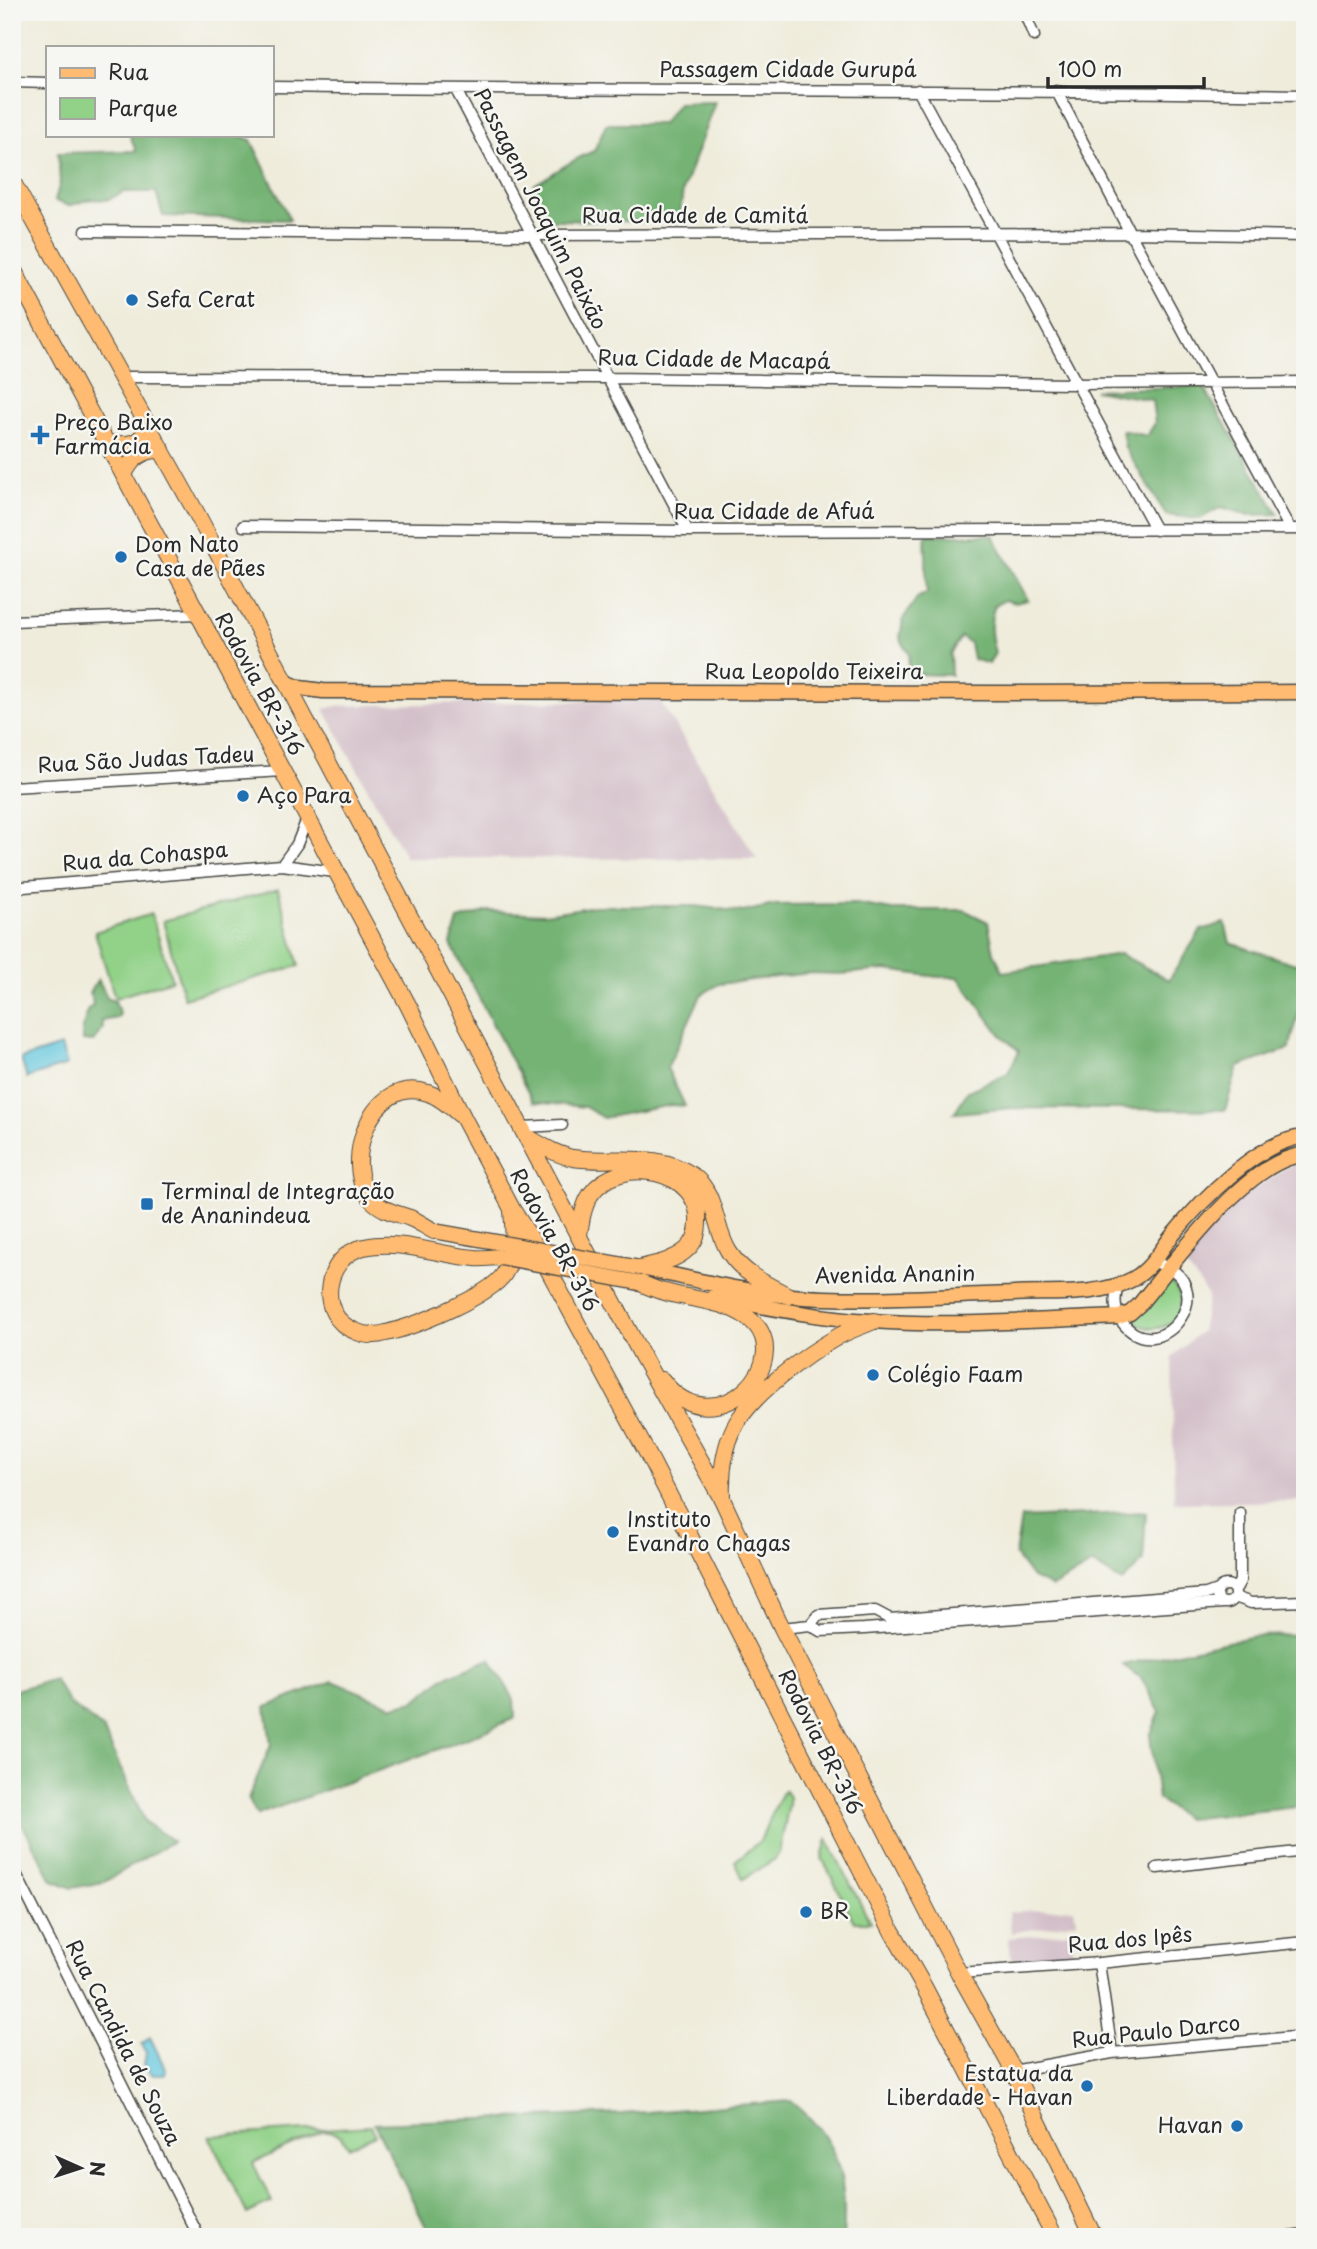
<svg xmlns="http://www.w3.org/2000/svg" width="1317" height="2249" font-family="'Playpen Sans',sans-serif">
	<rect width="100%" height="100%" fill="#f6f6f2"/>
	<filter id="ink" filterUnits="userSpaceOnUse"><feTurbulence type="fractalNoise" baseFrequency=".0143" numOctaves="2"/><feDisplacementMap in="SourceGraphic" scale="14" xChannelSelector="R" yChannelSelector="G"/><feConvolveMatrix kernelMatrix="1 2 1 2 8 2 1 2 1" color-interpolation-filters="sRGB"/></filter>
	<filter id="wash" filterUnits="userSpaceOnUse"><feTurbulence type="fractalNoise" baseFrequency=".00686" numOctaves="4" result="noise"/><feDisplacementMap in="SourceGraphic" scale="28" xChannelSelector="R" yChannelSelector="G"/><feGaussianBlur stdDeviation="1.57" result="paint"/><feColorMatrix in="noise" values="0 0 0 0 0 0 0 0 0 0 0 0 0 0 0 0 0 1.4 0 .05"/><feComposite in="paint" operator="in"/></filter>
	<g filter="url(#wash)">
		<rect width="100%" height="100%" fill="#efecdb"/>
		<path fill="#d2bdc7" d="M659 699 757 859 406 858 324 709 337 706Z
			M1305 1161V1501L1174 1503 1172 1357 1201 1331 1208 1296 1192 1273 1180 1261 1238 1200 1295 1162Z
			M1074 1908 1076 1922 1011 1933 1009 1912Z
			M1071 1932 1073 1955 1012 1960 1008 1938Z"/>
		<path fill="#91d188" stroke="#5e7e5a" stroke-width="2" d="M278 889 299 966 184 998 163 921Z
			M151 914 172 980 115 998 95 932Z
			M1168 1280C1200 1305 1164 1345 1134 1321Z
			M785 1791 789 1797V1804L779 1853 775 1859 743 1879 735 1861 760 1841 781 1794Z
			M827 1839 870 1922H854L822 1858Z
			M370 2126 375 2135 348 2147 342 2136 329 2131H322L253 2163 272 2202 247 2214 209 2136Z"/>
		<path fill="#74b374" stroke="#506f50" stroke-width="2" d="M715 102 683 190 679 222 550 220 539 204 534 185C553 174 574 158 594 151L606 124H662L678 103Z
			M130 135H238L251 140 290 220 163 216 156 192H124L107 200 91 199 69 206 55 201 60 182 58 153 136 151Z
			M1203 386 1278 514 1249 515 1221 507 1200 519 1166 515 1125 448 1122 430 1147 436 1155 423 1152 400 1094 390Z
			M926 535H993L1028 600 1015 603 1005 600 995 605C989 622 990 635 995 653L989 664 973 659 970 643 961 637 950 654 951 675 907 674 909 654 900 638 903 619 917 598 927 593C926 582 926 575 926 564 927 555 924 546 926 535Z
			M856 904 892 910H964L988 922 994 953 1003 972 1120 954 1169 980 1201 930 1225 923 1230 943 1305 967V991L1289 1049 1238 1067 1225 1110 1014 1108 954 1113 968 1091 1008 1073 1019 1051 1001 1035 958 977H938L886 970 840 974 810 973 719 984 701 995 667 1068 685 1106 671 1105 603 1118 585 1107 533 1102 451 944 458 920 488 911 545 914 595 906H695L743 912 774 905Z
			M98 979 108 999 115 1001 120 1014 117 1018 102 1021 103 1029 93 1042 83 1041 82 1030 88 1009 93 1006 92 998 89 993Z
			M1146 1512 1143 1561 1122 1582 1093 1564 1052 1587 1032 1578 1015 1555 1021 1518Z
			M1305 1635V1806L1186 1819 1158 1799 1150 1736 1160 1712 1142 1679 1123 1665 1255 1636Z
			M490 1659 514 1699 515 1718 468 1738 257 1815 248 1799 271 1745 266 1707 333 1681 393 1706 415 1701 443 1678Z
			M54 1679 70 1704 103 1729 145 1822 173 1841 104 1882 72 1888 52 1880 12 1805V1691Z
			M791 2101C838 2138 848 2178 843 2237H431L374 2123 622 2114Z"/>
		<path fill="#60c6dd" stroke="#467884" stroke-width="2" d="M61 1046 67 1065 27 1078 21 1059Z
			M150 2037 166 2070 164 2075H153L144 2066 146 2053 142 2044Z"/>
	</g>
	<g filter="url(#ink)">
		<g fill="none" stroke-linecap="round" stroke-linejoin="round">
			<g stroke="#484845" stroke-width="13">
				<path id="minor" d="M1024 12 1034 36
					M12 82 47 83
					M271 87C616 92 960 88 1305 95
					M456 90 688 531
					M918 90 1156 530
					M1056 90 1130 233 1290 529
					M86 231 531 235 1130 233 1305 236
					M122 377 606 378 1076 384 1305 382
					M243 526 688 531 1305 529
					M12 621 197 614
					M12 787 282 771
					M282 865 297 844 307 819
					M12 888 282 865 335 872
					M523 1127 562 1125
					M1118 1286C1114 1298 1114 1310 1122 1322 1161 1373 1229 1281 1153 1262
					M1217 1594a9 9 0 1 1 18 0a9 9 0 1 1-18 0Z
					M1235 1590 1240 1581V1513
					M1235 1597 1251 1603 1305 1601
					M810 1625 818 1615 875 1611 890 1619 1206 1594 1217 1590
					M782 1628 810 1625 820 1631 864 1629 1223 1603
					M12 1866 199 2237
					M1157 1868 1305 1851
					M1099 1963 1112 2053
					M959 1973 1099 1963 1305 1942
					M1013 2071 1112 2053 1305 2036
					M1289 2237 1305 2235"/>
			</g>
			<g stroke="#484845" stroke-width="17">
				<path id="major" d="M284 681 300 688 323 691 993 693 1305 692
					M434 1231 502 1243
					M640 1268C690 1278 740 1292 791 1296 863 1302 941 1296 1013 1294 1050 1292 1100 1297 1133 1279 1151 1269 1160 1251 1172 1236 1199 1203 1259 1139 1305 1137
					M713 1297C766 1307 819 1318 872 1321 954 1327 1037 1320 1119 1317L1130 1313 1139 1305C1172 1265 1250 1156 1305 1155"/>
			</g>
			<g stroke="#484845" stroke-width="18">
				<path id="highway" d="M12 181 197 514 641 1354 722 1499 782 1628 959 1973 1012 2068 1094 2237
					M12 267 408 1005 464 1119 512 1209 535 1245 652 1462 892 1931 924 1987 1055 2237
					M108 443C126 446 141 445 149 426
					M124 475C131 458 144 449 162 450
					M529 1138C543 1146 557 1155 573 1158 613 1164 657 1150 693 1176 717 1193 714 1229 729 1252 743 1274 766 1284 789 1296
					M434 1231C426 1227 418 1221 410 1218 396 1213 383 1211 372 1200 340 1168 370 1073 428 1093 440 1097 450 1106 459 1114
					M579 1235C581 1221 583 1206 591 1194 619 1154 702 1169 698 1223 698 1234 694 1244 685 1251 673 1261 655 1264 640 1268
					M501 1257C493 1257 483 1259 475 1258 437 1255 401 1239 364 1247 324 1256 315 1316 355 1331 365 1336 376 1336 386 1333 413 1327 490 1296 504 1274 516 1255 514 1232 512 1211
					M640 1283C648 1286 656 1290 665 1292 692 1300 723 1300 747 1317 803 1357 715 1451 662 1380
					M722 1497C721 1474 724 1449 734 1428 750 1395 807 1354 839 1336 850 1330 862 1326 874 1321"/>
			</g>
			<use href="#minor" stroke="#fff" stroke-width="10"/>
			<use href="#major" stroke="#febb71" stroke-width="14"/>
			<use href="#highway" stroke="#febb71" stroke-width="16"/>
			<g stroke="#484845" stroke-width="17" stroke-linecap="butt">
				<path id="major-bridge" d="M502 1243 640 1268
					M501 1257 640 1283"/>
			</g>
			<use href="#major-bridge" stroke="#febb71" stroke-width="14"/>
		</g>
	</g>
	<g fill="#1f6fb2" stroke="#f6f6f2" stroke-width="2.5">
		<circle cx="132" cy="300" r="7"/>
		<path d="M36.5 424.5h7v7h7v7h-7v7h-7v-7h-7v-7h7z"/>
		<circle cx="121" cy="557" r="7"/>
		<circle cx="243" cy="796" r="7"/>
		<rect x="140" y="1197" width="14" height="14" rx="3.5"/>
		<circle cx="873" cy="1375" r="7"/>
		<circle cx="613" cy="1532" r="7"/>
		<circle cx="806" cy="1912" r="7"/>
		<circle cx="1087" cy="2086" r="7"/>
		<circle cx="1237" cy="2126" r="7"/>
	</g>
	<g text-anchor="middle" stroke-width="5" stroke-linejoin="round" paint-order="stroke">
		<g font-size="21" fill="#2b2b2b" stroke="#f6f6f2">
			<text x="788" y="77">Passagem Cidade Gurupá</text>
			<text transform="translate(540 209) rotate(63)" y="7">Passagem Joaquim Paixão</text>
			<text x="695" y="223">Rua Cidade de Camitá</text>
			<text transform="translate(714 360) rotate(1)" y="7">Rua Cidade de Macapá</text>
			<text x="774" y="519">Rua Cidade de Afuá</text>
			<text x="814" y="679">Rua Leopoldo Teixeira</text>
			<text transform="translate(259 684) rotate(61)" y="7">Rodovia BR-316</text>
			<text transform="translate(146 760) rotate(-3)" y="7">Rua São Judas Tadeu</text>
			<text transform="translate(145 857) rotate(-5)" y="7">Rua da Cohaspa</text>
			<text transform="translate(554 1240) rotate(61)" y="7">Rodovia BR-316</text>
			<text transform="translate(895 1275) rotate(-1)" y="7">Avenida Ananin</text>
			<text transform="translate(820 1742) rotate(63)" y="7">Rodovia BR-316</text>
			<text transform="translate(1130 1940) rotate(-5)" y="7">Rua dos Ipês</text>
			<text transform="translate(1156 2032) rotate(-6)" y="7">Rua Paulo Darco</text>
			<text transform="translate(123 2043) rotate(63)" y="7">Rua Candida de Souza</text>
		</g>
		<g font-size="21" fill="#2b2b2b" stroke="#f6f6f2" text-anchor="start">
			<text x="146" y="307">Sefa Cerat</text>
			<text x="54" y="430">Preço Baixo<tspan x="54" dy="24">Farmácia</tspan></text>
			<text x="135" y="552">Dom Nato<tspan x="135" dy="24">Casa de Pães</tspan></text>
			<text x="257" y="803">Aço Para</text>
			<text x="161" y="1199">Terminal de Integração<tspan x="161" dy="24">de Ananindeua</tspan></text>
			<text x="887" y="1382">Colégio Faam</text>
			<text x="627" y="1527">Instituto<tspan x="627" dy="24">Evandro Chagas</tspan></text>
			<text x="820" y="1919">BR</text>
			<text x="1073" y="2081" text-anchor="end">Estatua da<tspan x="1073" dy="24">Liberdade - Havan</tspan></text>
			<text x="1223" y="2133" text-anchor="end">Havan</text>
		</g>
	</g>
	<rect width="1317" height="2249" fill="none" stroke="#f6f6f2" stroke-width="42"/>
	<rect x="46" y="46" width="228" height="91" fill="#f6f6f2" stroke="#a5a5a2" stroke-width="2"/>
	<rect x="60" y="68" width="35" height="10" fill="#febb71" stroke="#a5a5a2" stroke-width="2"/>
	<text x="108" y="80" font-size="21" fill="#2b2b2b">Rua</text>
	<rect x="60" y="98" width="35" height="21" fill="#91d188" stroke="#a5a5a2" stroke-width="2"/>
	<text x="108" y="116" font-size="21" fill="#2b2b2b">Parque</text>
	<g transform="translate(80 2168) rotate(93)" stroke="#f6f6f2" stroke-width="5" paint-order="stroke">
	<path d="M0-5L12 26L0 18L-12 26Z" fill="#2b2b2b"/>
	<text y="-10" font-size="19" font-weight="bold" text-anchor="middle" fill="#2b2b2b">N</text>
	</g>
	<path d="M1048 77v10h156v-10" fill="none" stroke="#2b2b2b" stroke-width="3.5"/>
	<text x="1058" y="77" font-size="21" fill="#2b2b2b" stroke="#f6f6f2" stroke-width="5" paint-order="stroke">100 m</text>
</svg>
